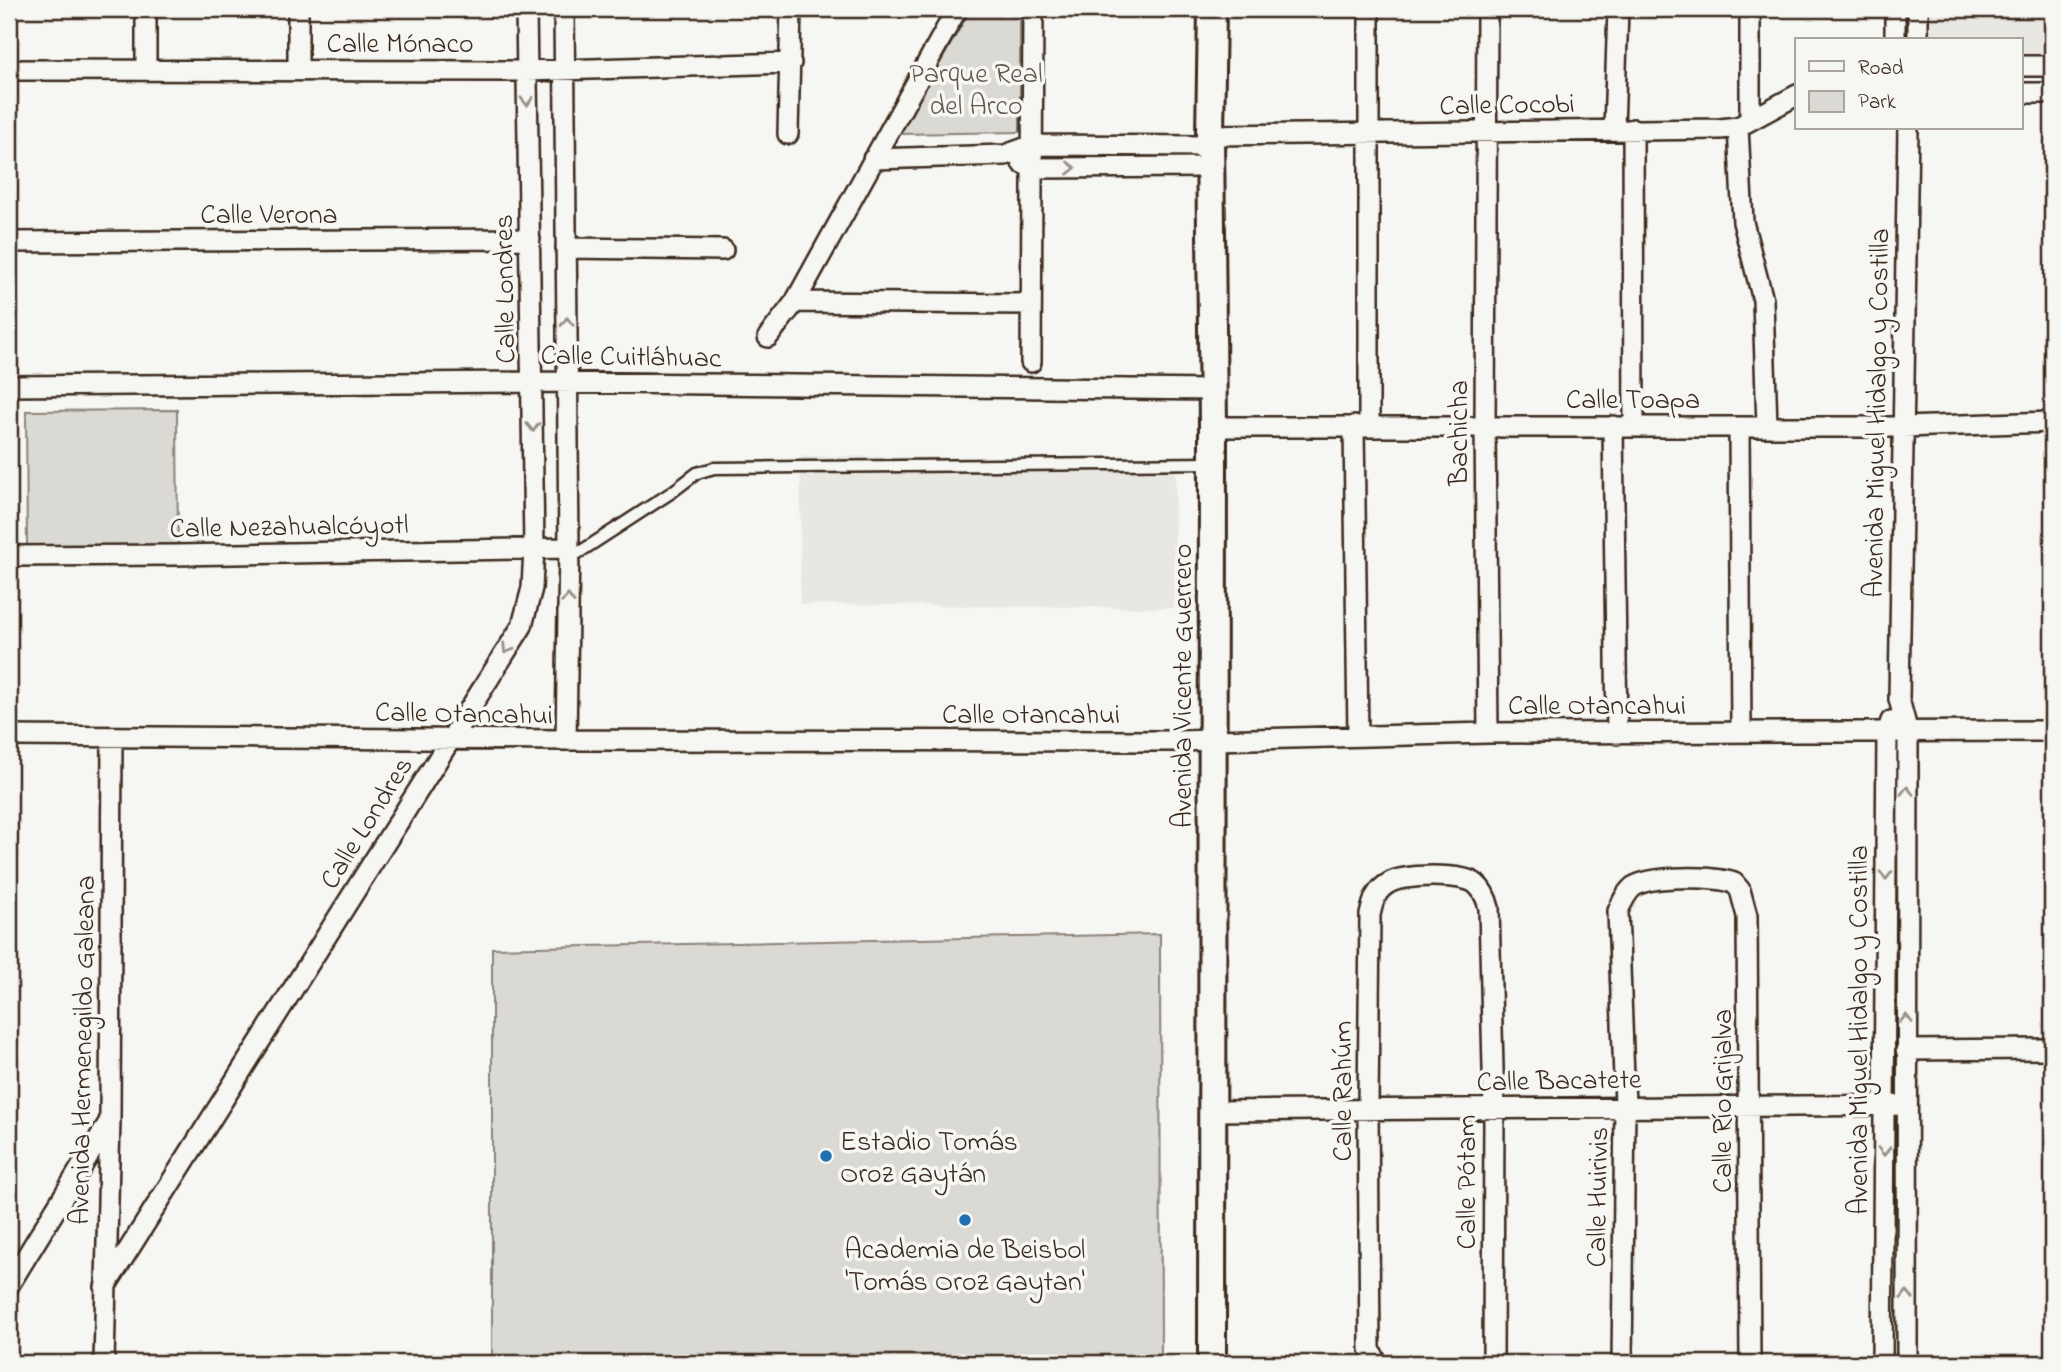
<svg xmlns="http://www.w3.org/2000/svg" width="2061" height="1372" font-family="'Indie Flower',sans-serif">
	<rect width="100%" height="100%" fill="#f6f6f2"/>
	<filter id="ink" filterUnits="userSpaceOnUse"><feTurbulence type="fractalNoise" baseFrequency=".0143" numOctaves="2"/><feDisplacementMap in="SourceGraphic" scale="14" xChannelSelector="R" yChannelSelector="G"/><feConvolveMatrix kernelMatrix="1 2 1 2 8 2 1 2 1" color-interpolation-filters="sRGB"/></filter>
	<g filter="url(#ink)">
		<path fill="#e8e7e2" d="M1921 9H2052V57H2021V40H1920Z
			M801 456 1176 459 1174 608 800 604Z"/>
		<path fill="#dad9d3" stroke="#8a8278" stroke-width="2" d="M971 9H1020V132L899 134Z
			M177 410 178 550 27 551 26 411Z
			M1160 934 1161 1363H492V948Z"/>
		<g fill="none" stroke-linecap="round" stroke-linejoin="round">
			<g stroke="#3b2a1e" stroke-width="15">
				<path id="service" d="M569 559 672 492 697 473 714 468 1212 463"/>
			</g>
			<g stroke="#3b2a1e" stroke-width="24">
				<path id="minor" d="M564 9 569 548 566 740
					M1369 9V426
					M1487 9 1485 426 1488 733
					M1750 9V120
					M1895 9V40
					M1918 40V9
					M2021 66H2052
					M298 69V9
					M9 70 526 71 791 63
					M146 70V9
					M2021 93H2052
					M1738 127 1743 222 1763 300 1767 427
					M1614 129 1618 9
					M1633 129 1634 426
					M788 134 791 9
					M1210 135 1720 129 1738 127 1797 95
					M873 159 1005 155 1033 145 1210 146
					M1022 163 1032 168 1211 167
					M9 242 530 239
					M566 248 723 250
					M795 302 1031 304
					M768 337 795 302 957 9
					M1031 362 1033 9
					M9 386 532 382 1211 390
					M1354 426 1358 736
					M1613 426 1617 734
					M1213 427H1903L2052 422
					M1739 427 1741 731
					M9 556 175 555 569 548
					M9 736 566 740 1176 741 1488 733 2052 731
					M1906 1050 2052 1049
					M1212 1111 1907 1105
					M9 1285 109 1122
					M105 1287 522 626 532 588 534 548 526 9
					M104 1363 110 1120 112 738
					M1377 1363 1370 1349 1368 1108 1370 915C1373 901 1376 890 1389 883 1403 874 1463 873 1476 884 1483 890 1487 900 1489 908L1494 1108 1493 1363
					M1622 1363 1625 1106 1618 911C1622 902 1626 893 1633 887 1651 875 1713 876 1734 883L1740 890 1747 916 1750 1363
					M1882 1363 1887 733 1891 721
					M1907 1363 1908 733 1899 699 1908 128"/>
			</g>
			<g stroke="#3b2a1e" stroke-width="32">
				<path id="secondary" d="M1212 1363 1213 427 1210 135 1212 9"/>
			</g>
			<use href="#service" stroke="#f6f6f2" stroke-width="10"/>
			<use href="#minor" stroke="#f6f6f2" stroke-width="19"/>
			<use href="#secondary" stroke="#f6f6f2" stroke-width="26"/>
		</g>
		<defs><path id="oneway-chevron" d="M-2-3.5L2.5 0L-2 3.5" fill="none" stroke-width="1.6" stroke-linecap="round" stroke-linejoin="round" transform="scale(1.75)"/></defs>
		<g stroke="#989088">
			<use href="#oneway-chevron" transform="translate(527 101) rotate(88)"/>
			<use href="#oneway-chevron" transform="translate(1071 168)"/>
			<use href="#oneway-chevron" transform="translate(567 322) rotate(-91)"/>
			<use href="#oneway-chevron" transform="translate(533 427) rotate(89)"/>
			<use href="#oneway-chevron" transform="translate(568 599) rotate(-89)"/>
			<use href="#oneway-chevron" transform="translate(507 649) rotate(122)"/>
			<use href="#oneway-chevron" transform="translate(1907 791) rotate(-90)"/>
			<use href="#oneway-chevron" transform="translate(1886 875) rotate(90)"/>
			<use href="#oneway-chevron" transform="translate(1906 1019) rotate(-90)"/>
			<use href="#oneway-chevron" transform="translate(1884 1151) rotate(90)"/>
			<use href="#oneway-chevron" transform="translate(1907 1295) rotate(-90)"/>
		</g>
	</g>
	<g fill="#1f6fb2" stroke="#f6f6f2" stroke-width="2.5">
		<circle cx="826" cy="1156" r="7"/>
		<circle cx="965" cy="1220" r="7"/>
	</g>
	<g text-anchor="middle" stroke-width="7" stroke-linejoin="round" paint-order="stroke">
		<g font-size="28" fill="#3b2a1e" stroke="#f6f6f2">
			<text x="400" y="52">Calle Mónaco</text>
			<text transform="translate(1507 103) rotate(-1)" y="10">Calle Cocobi</text>
			<text x="269" y="223">Calle Verona</text>
			<text transform="translate(503 289) rotate(-91)" y="10">Calle Londres</text>
			<text transform="translate(631 355) rotate(1)" y="10">Calle Cuitláhuac</text>
			<text x="1633" y="408">Calle Toapa</text>
			<text transform="translate(1875 413) rotate(-89)" y="10">Avenida Miguel Hidalgo y Costilla</text>
			<text transform="translate(1457 433) rotate(-90)" y="10">Bachicha</text>
			<text transform="translate(289 525) rotate(-1)" y="10">Calle Nezahualcóyotl</text>
			<text transform="translate(1181 686) rotate(-90)" y="10">Avenida Vicente Guerrero</text>
			<text x="1597" y="714">Calle Otancahui</text>
			<text transform="translate(464 712) rotate(1)" y="10">Calle Otancahui</text>
			<text x="1031" y="723">Calle Otancahui</text>
			<text transform="translate(365 822) rotate(-58)" y="10">Calle Londres</text>
			<text transform="translate(1857 1030) rotate(-90)" y="10">Avenida Miguel Hidalgo y Costilla</text>
			<text transform="translate(81 1050) rotate(-89)" y="10">Avenida Hermenegildo Galeana</text>
			<text transform="translate(1559 1079) rotate(-1)" y="10">Calle Bacatete</text>
			<text transform="translate(1341 1091) rotate(-90)" y="10">Calle Rahúm</text>
			<text transform="translate(1721 1101) rotate(-90)" y="10">Calle Río Grijalva</text>
			<text transform="translate(1465 1182) rotate(-90)" y="10">Calle Pótam</text>
			<text transform="translate(1596 1197) rotate(-89)" y="10">Calle Huirivis</text>
		</g>
		<g font-size="28" fill="#63564b" stroke="#f6f6f2">
			<text x="976" y="82">Parque Real<tspan x="976" dy="32">del Arco</tspan></text>
		</g>
		<g font-size="28" fill="#3b2a1e" stroke="#f6f6f2" text-anchor="start">
			<text x="840" y="1150">Estadio Tomás<tspan x="840" dy="32">Oroz Gaytán</tspan></text>
			<text x="965" y="1258" text-anchor="middle">Academia de Beisbol<tspan x="965" dy="32">'Tomás Oroz Gaytan'</tspan></text>
		</g>
	</g>
	<rect width="2061" height="1372" fill="none" stroke="#f6f6f2" stroke-width="35"/>
	<rect x="18" y="18" width="2026" height="1337" fill="none" stroke="#3b2a1e" stroke-width="2.5" filter="url(#ink)"/>
	<rect x="1795" y="38" width="228" height="91" fill="#f6f6f2" stroke="#aba49d" stroke-width="2"/>
	<rect x="1809" y="61" width="35" height="10" fill="#f6f6f2" stroke="#aba49d" stroke-width="2"/>
	<text x="1858" y="74" font-size="21" fill="#3b2a1e">Road</text>
	<rect x="1809" y="91" width="35" height="21" fill="#dad9d3" stroke="#aba49d" stroke-width="2"/>
	<text x="1858" y="108" font-size="21" fill="#3b2a1e">Park</text>
</svg>
